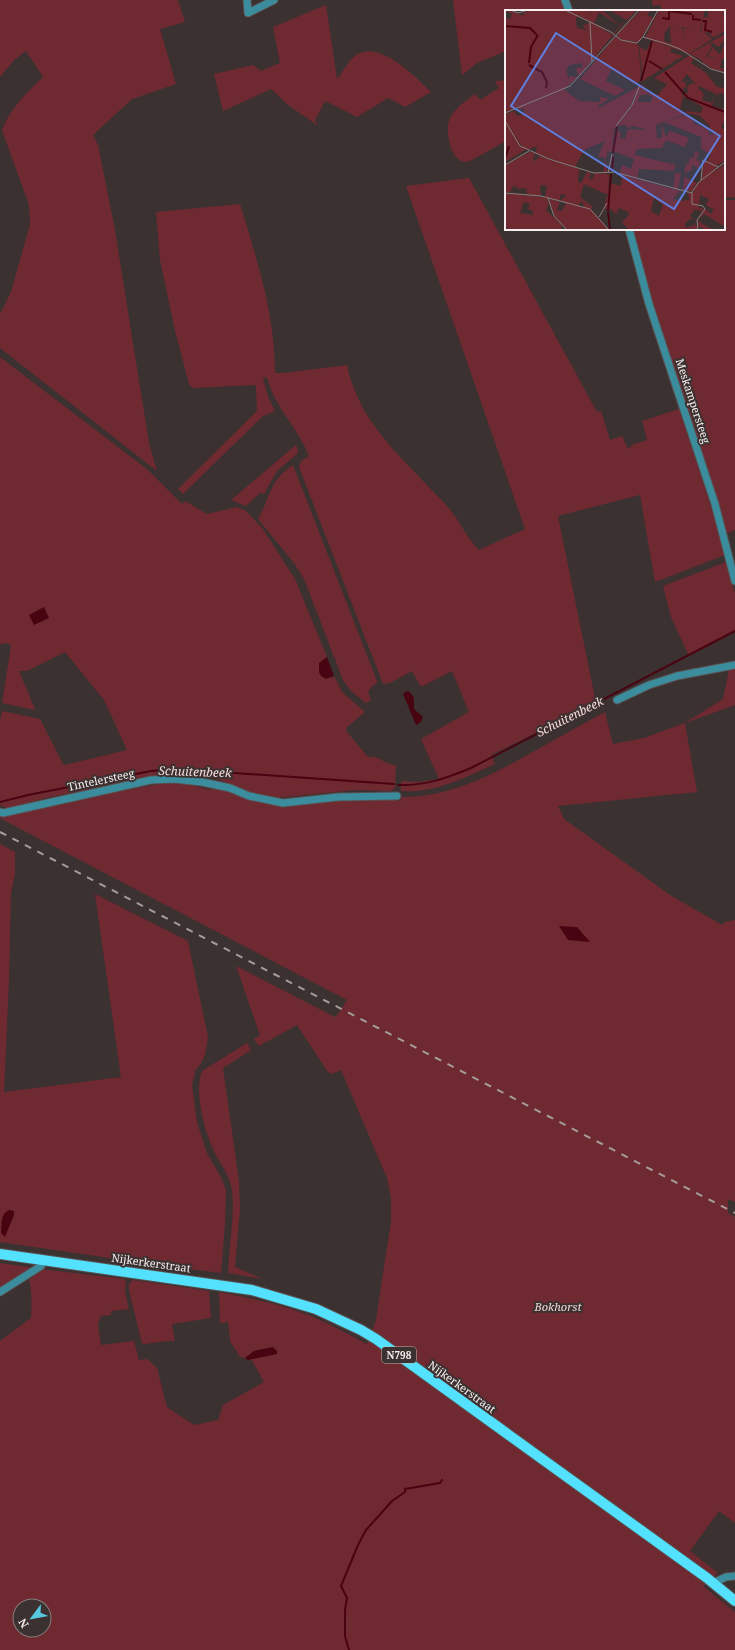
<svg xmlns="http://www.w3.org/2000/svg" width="735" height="1650" font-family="'Noto Serif',serif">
	<rect width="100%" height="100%" fill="#3c3131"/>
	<path fill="#6f2930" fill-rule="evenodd" d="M0 0H178L185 22 160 29 176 84 132 99 93 135 98 145 115 230 149 443 157 471 0 348V314L11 292 30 224 29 205 2 130C10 109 27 92 43 77L26 51 14 60 0 77Z
		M453 0H562L566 11H506V51L477 63 462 75Z
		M652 0H735V197L724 198V11H662L660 5 653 6Z
		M326 5 337 79C343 72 348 61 356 55 379 39 416 77 431 92L405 107 388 98 357 117 325 101 315 120 317 125 288 105 271 89 223 111 214 74 253 65 261 71 280 63 273 27Z
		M506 80V141L470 161C451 168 444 130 450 118 455 108 467 100 475 94L480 100 499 88 495 81Z
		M469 178 597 412 601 411 610 440 622 436 628 449 634 444 647 440 642 421 679 409 718 528 725 555 655 582 640 495 558 516 596 703 491 755 495 764C466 777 434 794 401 791V781L419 782 439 779 421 739 469 712 452 671 421 687 412 671 390 683 383 684 299 467 301 461 309 456C298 428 274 406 267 377L263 378 268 397 275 411 263 416 183 494 178 489 257 411 256 387 255 385 193 388 189 384 175 331 160 260 156 212 240 204C257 260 275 314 275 373H284L347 365C359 425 407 462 447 506 460 520 465 536 479 550L525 529 406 186Z
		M724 200H735V530L726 534 647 287 632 229H724Z
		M0 357 148 470 182 504 185 501 207 514 237 507 246 511 263 529 295 579 327 657 319 663 332 678 334 676 343 693 365 712 346 728 347 732 368 757C380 755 386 766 396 765L395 788 391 791 355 790 276 798 260 795 212 777 184 774 166 775 45 798 9 809 0 805V721L2 711 40 719 63 764 65 765 127 750 104 700 65 652 27 671H19L35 709 34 710 2 703 11 646 8 643 0 644Z
		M296 445 298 451 297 454 277 471 264 494 260 493 246 506 231 500Z
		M293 465 377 681V683L371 687 368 692 371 700 366 703 351 691 343 680 304 579 294 563 258 519C271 496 269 481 293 465Z
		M726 562 735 593V632L689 656 671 617 663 586Z
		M735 668V705L685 723 697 792 558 806 564 819 670 895 722 925 725 922 735 920V1202L728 1199V1213L735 1217V1523L719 1511 690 1551 718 1573 703 1586 735 1612V1650H0V1341L31 1318C32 1304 32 1293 29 1280L41 1269 124 1279 126 1282 125 1291 129 1309 111 1311V1315L101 1316 98 1324 101 1345 134 1341 139 1360 147 1359 157 1368 167 1407 194 1425 218 1420 223 1405 264 1382 251 1359 276 1354 273 1347 254 1351 245 1358 240 1357 230 1341 228 1322 220 1323 219 1292C254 1299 288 1306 320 1320 336 1327 351 1336 367 1344L376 1320 391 1221V1198L387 1178 341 1070 331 1074 328 1072 297 1025 259 1046 254 1039 260 1035 236 966 335 1017 338 1014 347 1000 11 824 0 818V815L34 807 165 783H183L210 790 212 788 231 792 256 802 277 804 344 799 393 797 395 800 401 801V797C451 798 496 773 538 749 560 737 582 724 605 712L613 744 644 738 685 723 723 699 729 670ZM20 1606H44V1630H20Z
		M0 844 15 852V874L11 893 9 979 4 1092 121 1077 95 894 188 941 208 1037 205 1055 200 1065 196 1069 192 1085 197 1122 207 1153 222 1179 226 1191 225 1225 221 1273 144 1263 0 1242Z
		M247 1043 251 1050 223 1068 239 1181 240 1210 235 1267 263 1279 228 1273C229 1247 235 1216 232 1190 230 1174 219 1163 213 1149 204 1129 194 1092 202 1071Z
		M0 1263 35 1268 0 1291Z
		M133 1280 209 1291 211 1318 172 1324 175 1341H168L144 1344 142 1343 129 1291V1284Z"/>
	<path fill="#490412" d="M44 607 49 618 34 625 29 615Z
		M327 657 334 676 326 679 321 676 319 672V663Z
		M407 691 410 692 414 698V709L423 717 421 722 416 725 403 694Z
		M559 926 577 927 590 942 568 940Z
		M9 1210 14 1211V1215L5 1237 1 1233C2 1223 0 1214 9 1210Z
		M273 1347 277 1351V1354L248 1360 245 1358 254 1351Z"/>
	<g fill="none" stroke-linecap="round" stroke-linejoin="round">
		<path stroke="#490412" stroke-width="2" d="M398 785C425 786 447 778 471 768L735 631
			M0 802 28 795 151 771 178 769 394 784
			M349 1650 345 1636V1610L347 1598 341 1586 358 1545 366 1530 392 1501 405 1492V1489L440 1483 442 1480"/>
		<g stroke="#5a5050" stroke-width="9">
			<path id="street" d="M247 0 248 13 274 0
				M565 0 569 11
				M629 229 649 304 715 504 735 581
				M617 700 649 685 677 676 735 665
				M0 812 3 813 151 780 174 779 202 782 230 788 249 796 283 803 338 797 397 796
				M0 1292 41 1266 42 1260
				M713 1583 726 1577 735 1576"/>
		</g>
		<g stroke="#5a5050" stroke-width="12">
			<path id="primary" d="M0 1254 252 1290 316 1309 361 1330 376 1339 707 1578 735 1601"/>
		</g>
		<use href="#street" stroke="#3b8d9e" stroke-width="7"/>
		<use href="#primary" stroke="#54e1fe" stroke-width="10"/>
		<path stroke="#a59c9c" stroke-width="2" stroke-dasharray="7 7" stroke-linecap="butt" d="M0 832 735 1213"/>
	</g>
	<g text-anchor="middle" stroke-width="4" stroke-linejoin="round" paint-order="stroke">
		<rect fill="#3c3131" stroke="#c0b7b7" stroke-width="1" x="382" y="1347" width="34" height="16" rx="3"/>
		<g font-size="10" font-weight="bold" fill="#f8f0f0">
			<text x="399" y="1359">N798</text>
		</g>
		<g font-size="11" fill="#f8f0f0" stroke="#3c3131">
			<text transform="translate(693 401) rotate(72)" y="4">Meskampersteeg</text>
			<text transform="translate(101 780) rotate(-12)" y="4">Tintelersteeg</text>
			<text transform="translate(151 1263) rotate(8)" y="4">Nijkerkerstraat</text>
			<text transform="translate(462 1387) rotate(36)" y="4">Nijkerkerstraat</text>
		</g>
		<g font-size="11" font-style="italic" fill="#f4d8d8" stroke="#3c3131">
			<text x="558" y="1311">Bokhorst</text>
		</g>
		<g font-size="12" font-style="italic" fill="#f8dcdc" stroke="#3c3131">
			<text transform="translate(570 717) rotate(-27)" y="4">Schuitenbeek</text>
			<text transform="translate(195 772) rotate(2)" y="4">Schuitenbeek</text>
		</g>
	</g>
	<g transform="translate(505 10)">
		<rect width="220" height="220" fill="#3c3131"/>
		<path d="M0 0 6 1 19 6 18 3 25 0H87L85 6 88 0H97L115 16 121 11 109 24 74 6 71 8 72 18 81 20 83 16 80 19 78 16 85 12 108 25 74 66 71 60 73 57 77 58V53L65 55 61 59 64 70 65 66 73 67 59 79 61 81 74 91 95 92V87L104 89 93 96 94 98 139 74 138 76 144 82 141 85H135L133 92H146L147 86 143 85 145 82 151 87 162 74 149 68 185 45 189 49 186 53 201 63 212 77 220 78V84L214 83 213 85 194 76 193 78 199 84 197 90 207 93 210 86 207 96 220 100V109L216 117 220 121V151L211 156 210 162 197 169 199 151 208 155 202 151 206 145 196 138V127L159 112 182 104 191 115 202 118 205 125H208L204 115 194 105 181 103V101L196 103 198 97 178 86 175 100 181 103 151 115 152 128 150 126 151 128H160H157L156 113 161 127 165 121 184 128 180 137 161 130 157 138 132 139 130 145 171 155 168 161 134 159 132 168 115 163 117 155 126 159 129 149 108 141 111 117V121L116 122 115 128 120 129 123 119 144 120 128 116 122 118 121 115 112 116 128 94 133 79 126 95 109 119 107 142 103 141 101 149 102 162 98 163 101 149 93 146 100 131 79 140 70 157 26 142H31L32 136 21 140 16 136 0 111V104L10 101V104L13 106 20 103 18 98 14 100V97L0 102V8L5 9 7 4 2 1 0 4ZM94 2 115 16 109 23 89 13ZM182 64 191 75 187 73 182 77 183 82 178 86 175 81 181 77 180 71 176 72ZM108 0H132L122 10 107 2ZM136 0H146L142 5 148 8 134 32 114 29 112 24ZM154 0H200L195 22 177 17H172L177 18 181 34 178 18 200 23 207 29 184 44 140 28ZM165 16H170L165 17 166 34 159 31 160 22ZM203 0H220V21L210 27 205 26 206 23 196 22 198 7H203ZM220 24V30L213 37 209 33H205L207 36 198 51 185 44ZM110 27 133 34 136 62 135 71 130 74 106 59 101 71 120 80 110 86 75 69ZM147 31 167 37 165 42 178 46 136 72 137 63 140 64 137 62 134 36 141 41ZM220 31V50L217 48 215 58 220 59V62L208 59 197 52 202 46 213 50 203 45 208 37 214 44 216 43ZM0 112 20 140 0 152ZM190 141 194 143 191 150 195 151 194 158 187 155V160L179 163 181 154 185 152 183 150 189 147ZM25 142 30 144 28 150 31 151 34 146 74 159 73 172 76 173 82 162 86 163 84 168 87 170 90 164 87 163 104 164 103 185 79 174 75 187 88 197 86 199 79 197 77 191 72 196 55 191 61 185 56 184 54 191 40 187 42 176 39 175 35 176 36 186 22 184 21 178 13 179 9 175 5 182 0 183V155ZM220 154V217L199 204 193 211 208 220H200L193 216 192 212 200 199 206 204 209 200 201 195 204 189 195 185 194 193 197 195 187 193 193 195 194 199 198 197V202L190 199 185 206 191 210 186 208 179 214 182 218 191 214 193 220H124L117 212 124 205 123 202 114 198 111 204 106 199H99L105 173 116 176 117 165 175 181 168 189 177 191 185 189 182 183H188L192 174ZM149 188 158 195 154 206 146 201ZM170 162 176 164 173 180 168 179ZM179 167 192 173 187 181H178ZM6 183 42 188 44 194 41 200 57 215 56 220H3L0 215V184ZM19 192 25 194 23 199 28 201V205L15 203ZM44 189 55 192 52 200 57 201 61 193 86 199 104 220H62L50 207Z" fill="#6f2930" fill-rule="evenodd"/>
		<path fill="none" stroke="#490412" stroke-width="2" d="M188 5V9L196 10M157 8 164 9V1L187 4M197 11H201L200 20 207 22M0 16 25 18 32 25M144 51 157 59M24 53 26 37 33 25M24 55 37 62 42 72 41 78M160 62 183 88 220 102M136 71 147 31M108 143 112 117M0 149 4 136M107 161 108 147M103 201 106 164M103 202 105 219"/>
		<path fill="none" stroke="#877d7d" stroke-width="1" d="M5 0 13 3 23 0M60 0 106 22 116 30 132 33 138 27 159 33 175 39 206 59 220 63M85 12 87 52M138 27 153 0M0 103 65 76 134 0M0 111 15 136 44 149 89 163 109 162 187 183M111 116 127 95 135 75M0 155 24 141M103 163 107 144M196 170 198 150 213 157M0 183 36 186 85 199 104 220M43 188 49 206 62 220M94 207 102 193M193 220 192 210 200 199 198 196 187 194V182L194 172 220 152"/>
		<path fill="#5f7fdf" fill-opacity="0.15" stroke="#5f7fdf" stroke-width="2" d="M51 23 215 126 169 199 6 96Z"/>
		<rect width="220" height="220" fill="none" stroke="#f8f0f0" stroke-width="2"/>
	</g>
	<g transform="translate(32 1618) rotate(238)"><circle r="19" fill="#3c3131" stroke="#877d7d"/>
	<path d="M0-3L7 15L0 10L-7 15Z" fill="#56c9e1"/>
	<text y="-6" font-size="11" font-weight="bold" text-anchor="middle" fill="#f8f0f0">N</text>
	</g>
</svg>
